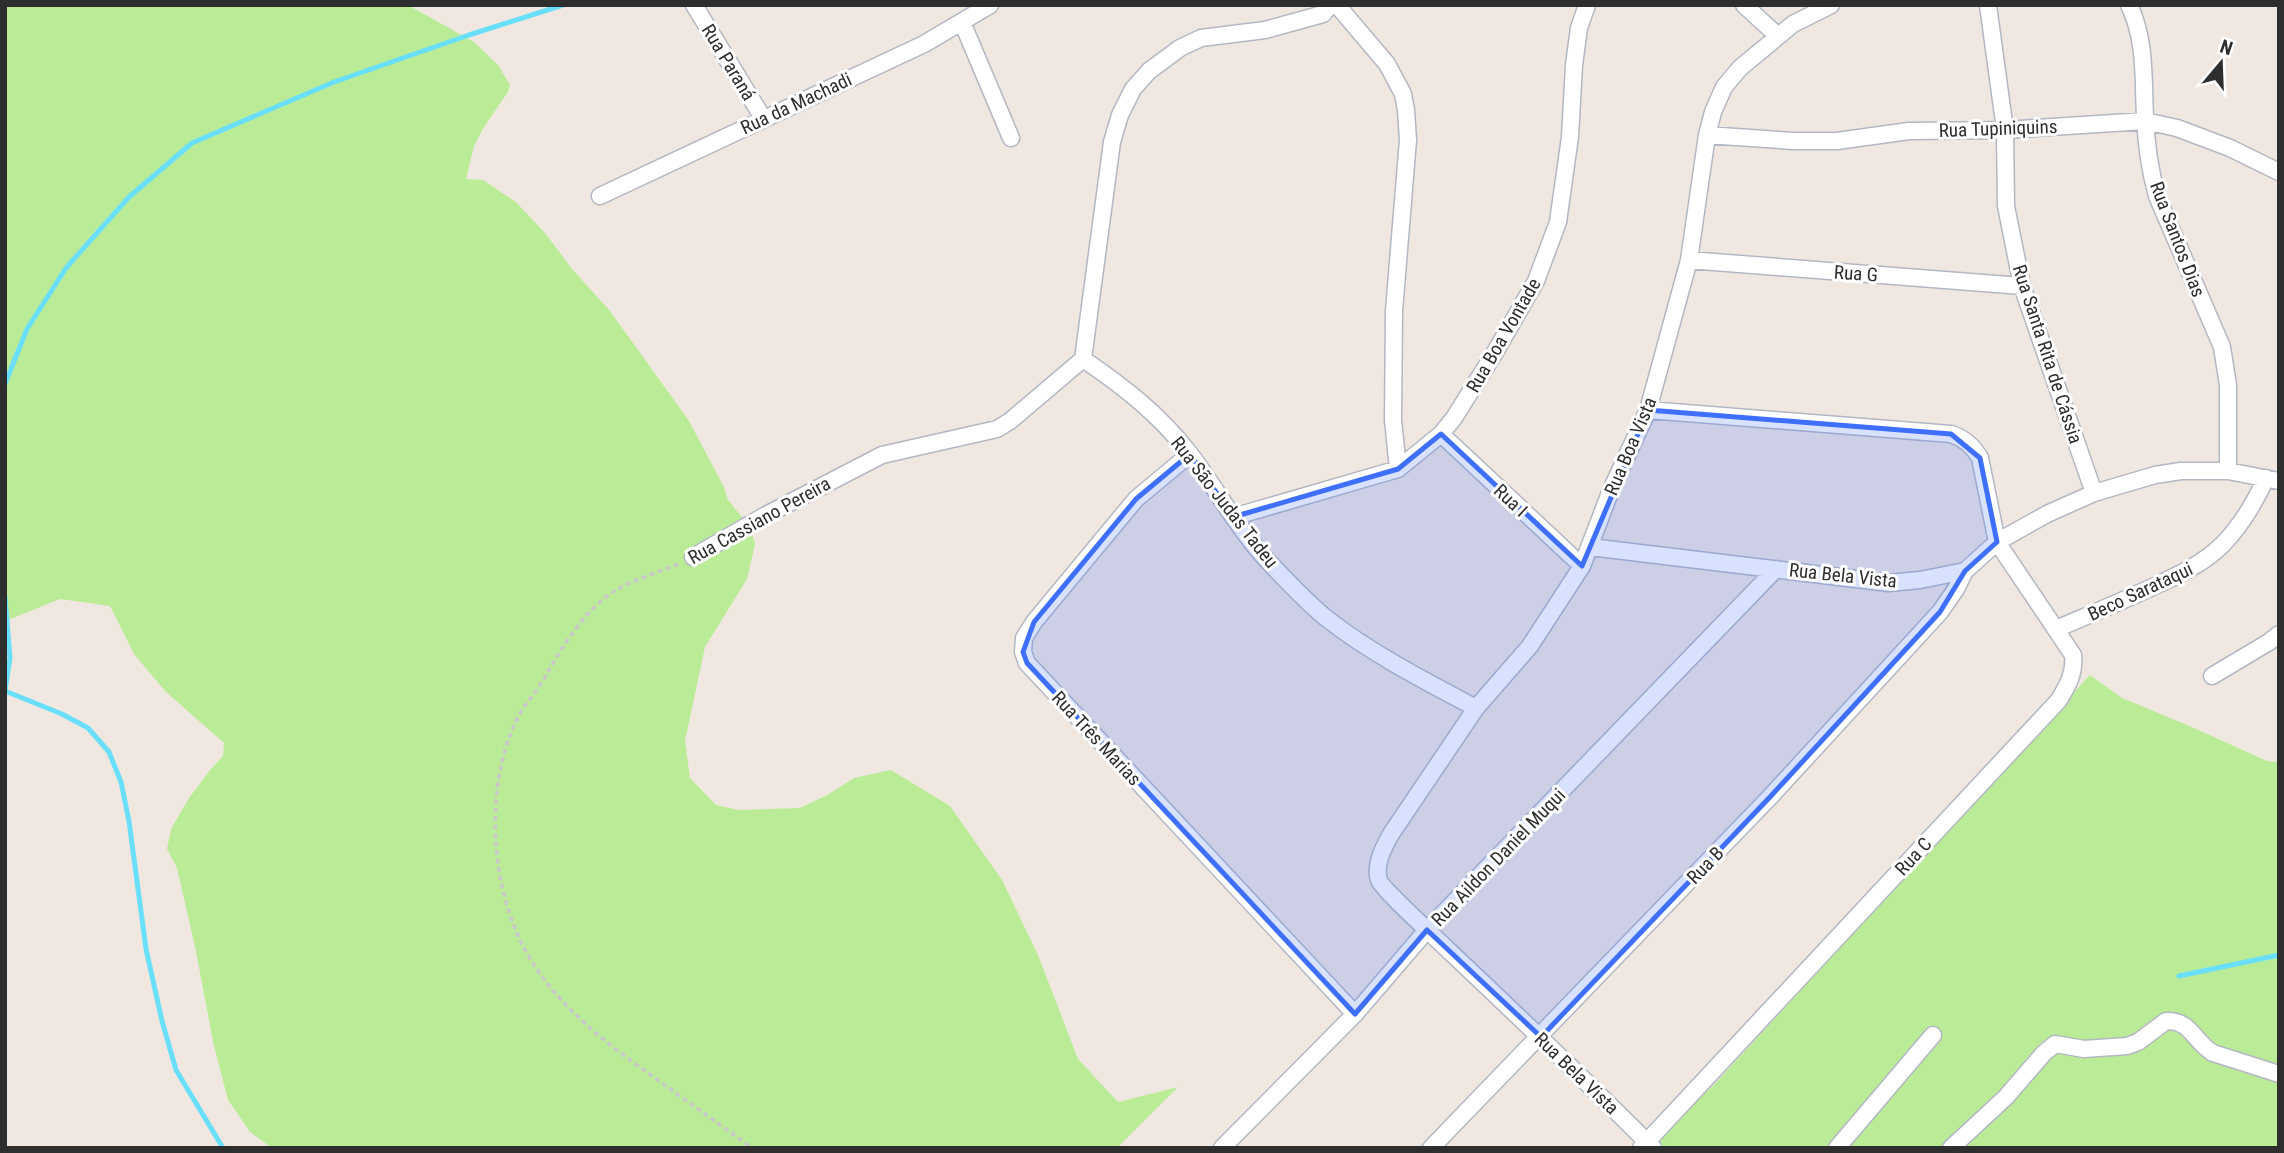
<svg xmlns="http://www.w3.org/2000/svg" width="2284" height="1153" font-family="'Roboto Condensed',sans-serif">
	<rect width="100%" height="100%" fill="#f0e8e0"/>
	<path fill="#baec97" d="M5 5H408L474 42 498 65 510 85 508 92 484 127 474 146 466 179 483 180 516 202 545 233 573 270 610 311 689 421 724 487 728 500 750 527 755 544 747 579 705 647 685 741 690 778 716 805 738 810 800 808 829 794 854 778 891 770 950 806 1002 880 1038 955 1078 1059 1118 1102 1178 1087 1117 1148H272L250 1132 228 1100 213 1042 196 951 177 868 167 849 171 829 189 798 210 770 223 756 224 743 165 691 134 654 110 606 60 599 8 620 5 630Z
		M2090 675 2122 698 2194 728 2267 761 2279 762V1148H1651L1689 1103 1712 1087Z"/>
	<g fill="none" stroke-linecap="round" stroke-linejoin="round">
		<path stroke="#69dffc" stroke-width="5" d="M5 384 27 329 66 268 129 197 192 143 334 82 469 35 563 5
			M5 597 10 658 5 691
			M5 691 62 714 88 728 109 752 121 782 129 821 146 949 162 1021 176 1070 223 1148
			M2179 976 2279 955"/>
		<g stroke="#b3b7c3" stroke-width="19">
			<path id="minor" d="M694 5 763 118
				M1337 5 1387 64 1403 94 1406 110 1408 140 1394 311 1393 420 1398 469
				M1744 5 1778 36
				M1988 5 2005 130 2006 206 2022 286 2094 493
				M2129 5C2146 40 2143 78 2145 116 2146 142 2150 171 2157 196L2222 347 2228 385V471
				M962 22 1011 138
				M1707 135 1793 141H1837L1909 131 2005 130 2145 121 2177 128 2230 148 2279 172
				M600 196 924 44 990 5
				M1689 260 2022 286
				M1083 359C1124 387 1159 414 1190 454 1216 488 1236 526 1265 558 1284 578 1304 600 1326 618 1372 654 1425 681 1476 708
				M1441 434 1582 566
				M1190 454 1136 499 1034 622 1024 638 1023 652 1027 663 1355 1014
				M1233 517 1398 469 1441 434 1454 418 1494 354 1536 281 1558 222 1570 137 1574 65 1579 28 1587 5
				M1590 547 1889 583 1920 580 1965 571 1997 542 2047 514 2094 493 2155 475 2181 471H2228L2279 481
				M693 557 766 515 882 455 997 429 1010 421 1083 359 1112 142 1120 115 1133 89 1149 71 1180 48 1201 38 1265 30 1323 14 1330 5
				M2056 629C2091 614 2125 600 2159 584 2182 573 2204 563 2222 545 2241 526 2255 502 2266 478
				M2212 676 2269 642 2279 634
				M1222 1148 1355 1014 1427 930 1776 569
				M1431 1148 1770 797 1940 612 1956 589 1965 571
				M1641 1148 2059 700C2068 685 2075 673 2073 655L1997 542 1980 458C1973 446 1964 438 1951 434L1648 410
				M1653 1148C1585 1080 1516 1014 1446 948 1435 937 1382 889 1379 880 1374 864 1384 847 1391 834L1476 708 1530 646 1582 566 1611 490 1648 410 1689 260 1707 135 1713 112 1724 87 1740 68 1793 24 1831 5
				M1837 1148 1933 1035
				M1951 1148 2006 1097 2044 1053 2055 1044 2084 1049 2127 1046 2138 1042 2166 1021C2191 1020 2194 1042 2213 1053L2279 1074"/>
		</g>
		<path stroke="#c9c9c9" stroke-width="3.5" stroke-dasharray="5 3.5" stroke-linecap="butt" d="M678 564C657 573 628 581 610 594 582 614 562 647 545 677 537 692 523 705 516 721 482 792 491 900 534 965 567 1015 614 1049 662 1083 692 1105 722 1126 752 1148"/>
		<use href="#minor" stroke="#fff" stroke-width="16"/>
	</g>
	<path fill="#3e6fff" fill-opacity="0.2" stroke="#3e6fff" stroke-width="5" stroke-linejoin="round" d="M1648 410 1951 434 1980 458 1997 542 1965 571 1940 612 1770 797 1541 1037 1427 930 1355 1014 1027 663 1023 652 1034 622 1136 499 1190 454 1233 517 1398 469 1441 434 1582 566Z"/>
	<g text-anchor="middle" stroke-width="6" stroke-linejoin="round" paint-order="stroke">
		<g font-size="19" fill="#2e2e2e" stroke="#fff">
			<text transform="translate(729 62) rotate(59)" y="7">Rua Paraná</text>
			<text transform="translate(796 103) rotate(-25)" y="7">Rua da Machadi</text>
			<text transform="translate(1998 128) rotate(-2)" y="7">Rua Tupiniquins</text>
			<text transform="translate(2178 239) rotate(69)" y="7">Rua Santos Dias</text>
			<text transform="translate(1856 273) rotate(4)" y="7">Rua G</text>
			<text transform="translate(1503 335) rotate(-60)" y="7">Rua Boa Vontade</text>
			<text transform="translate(2048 354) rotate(72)" y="7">Rua Santa Rita de Cássia</text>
			<text transform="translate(1630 446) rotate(-67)" y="7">Rua Boa Vista</text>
			<text transform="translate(1511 500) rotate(43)" y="7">Rua I</text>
			<text transform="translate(1225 502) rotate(52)" y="7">Rua São Judas Tadeu</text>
			<text transform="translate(759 520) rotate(-29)" y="7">Rua Cassiano Pereira</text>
			<text transform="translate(1843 575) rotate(6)" y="7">Rua Bela Vista</text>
			<text transform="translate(2140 591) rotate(-25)" y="7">Beco Sarataqui</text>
			<text transform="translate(1097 738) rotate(47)" y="7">Rua Três Marias</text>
			<text transform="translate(1913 856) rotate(-47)" y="7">Rua C</text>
			<text transform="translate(1498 857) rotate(-46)" y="7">Rua Aildon Daniel Muqui</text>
			<text transform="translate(1705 865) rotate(-46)" y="7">Rua B</text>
			<text transform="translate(1577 1073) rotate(44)" y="7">Rua Bela Vista</text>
		</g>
	</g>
	<rect width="2284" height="1153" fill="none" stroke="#2e2e2e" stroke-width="14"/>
	<g transform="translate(2221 63) rotate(19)" stroke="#ffffff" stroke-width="5" paint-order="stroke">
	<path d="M0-5L12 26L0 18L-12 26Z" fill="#2e2e2e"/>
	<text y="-10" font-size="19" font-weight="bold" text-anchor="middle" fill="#2e2e2e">N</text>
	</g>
</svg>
